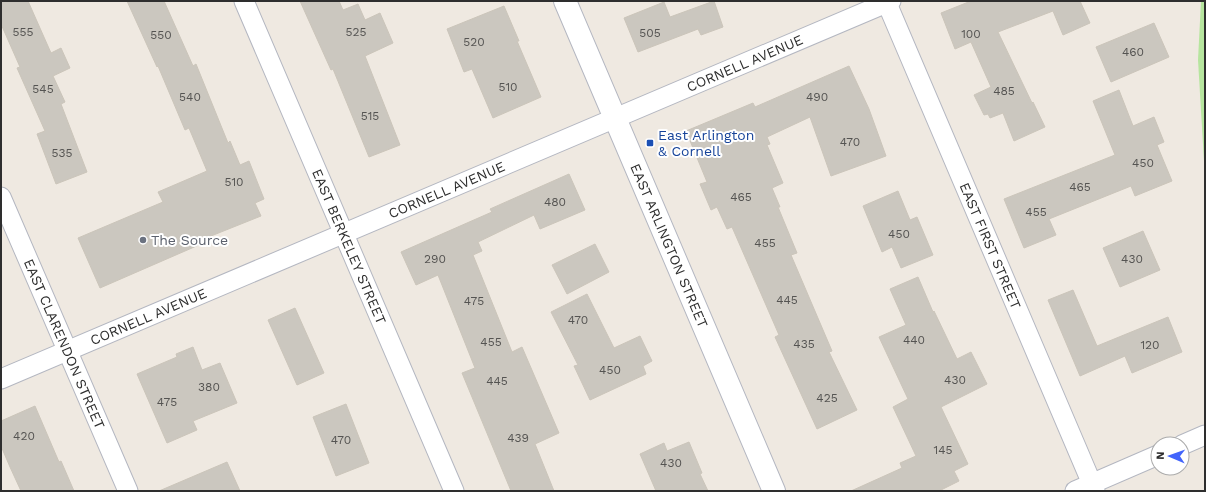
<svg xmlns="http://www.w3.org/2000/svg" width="1206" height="492" font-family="'Work Sans',sans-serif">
	<rect width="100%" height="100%" fill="#efe9e1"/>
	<path fill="#b6e59e" d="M1201 1H1205V178L1198 60Z"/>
	<path fill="#cbc7bf" stroke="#cbc5ba" d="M1 1H28L51 53 61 48 70 68 53 76 65 102 61 104 87 172 56 184 37 134 45 131 17 68 20 67 1 24Z
		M127 1H164L193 66 196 64 228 143 230 141 240 165 249 161 264 199 255 203 261 216 206 238 208 241 100 288 78 238 163 202 158 192 207 171 189 128 185 130 158 66 157 67Z
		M300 1H339L343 10 358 4 365 20 380 13 393 43 365 56 400 145 369 157 333 69 331 70Z
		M714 1 723 27 701 35 698 29 638 52 624 18 664 2 670 17Z
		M971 1H1080L1090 23 1063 35 1053 11 998 32 1032 103 1033 102 1045 127 1014 141 1003 113 990 118 988 114 984 115 974 95 991 87 971 42 955 49 941 13Z
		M504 6 519 41H517L541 97 493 118 472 69 464 72 447 29Z
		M1154 23 1169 57 1111 82 1096 47Z
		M849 66 869 109 886 156 831 176 810 117 767 137 770 144 767 145 783 183 772 188 780 207H778L797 253 791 255 832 351 829 352 857 410 817 429 775 337 779 335 732 227 727 229 717 207 711 210 700 184 707 182 686 131 753 103 755 107Z
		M1119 90 1133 126 1154 117 1164 142 1157 145 1172 181 1135 196 1131 186 1049 219 1056 235 1024 248 1004 199 1115 155 1093 101Z
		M569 174 585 210 540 229 534 215 478 242 482 251 473 255 512 352 522 347 559 433 535 444 554 491H511L462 373 475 368 438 275 416 285 401 252 492 212 490 209Z
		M898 191 910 220 917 217 933 255 901 268 892 247 882 252 863 206Z
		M1143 231 1160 270 1120 287 1103 248Z
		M595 244 609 272 567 294 552 265Z
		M918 277 933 312 934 311 957 359 971 352 987 384 941 407 968 464 954 471 959 481 939 491H851L902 468 900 463 916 456 893 407 908 399 879 337 906 325 890 289Z
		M1073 290 1097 346 1168 317 1182 352 1132 373 1125 356 1080 376 1048 300Z
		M587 294 614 348 640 336 652 361 643 366 646 374 590 400 574 366 578 365 551 312Z
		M295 308 324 373 297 385 268 320Z
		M193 347 202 370 220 363 237 403 193 421 197 430 167 443 137 374 177 357 176 354Z
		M346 404 369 463 336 476 313 417Z
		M35 406 59 462 61 461 74 491H21L10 467 1 446V421Z
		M689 442 702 473 700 474 708 491H656L640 454 664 443 667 451Z
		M227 462 240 491H159Z"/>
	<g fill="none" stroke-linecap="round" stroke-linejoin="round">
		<g stroke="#b4b7c1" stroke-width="21">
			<g id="street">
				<path id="s1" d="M244 1 454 491"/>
				<path id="s2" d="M886 1 1095 491"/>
				<path id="s3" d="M1 197 128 491"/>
				<path id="s4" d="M1 379 891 1"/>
				<path d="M1182 445 1205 435"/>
				<path d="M1075 491 1158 455"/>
			</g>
		</g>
		<g stroke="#b4b7c1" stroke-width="24">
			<g id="secondary">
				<path id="s5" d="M565 1 774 491"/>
			</g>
		</g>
		<use href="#street" stroke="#fff" stroke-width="19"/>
		<use href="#secondary" stroke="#fff" stroke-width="22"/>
	</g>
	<rect fill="#1a4fb4" stroke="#fff" stroke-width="1.5" x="646" y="139" width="8" height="8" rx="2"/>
	<circle fill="#6b7280" stroke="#fff" stroke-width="1.5" cx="143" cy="240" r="4"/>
	<g text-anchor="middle" stroke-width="4" stroke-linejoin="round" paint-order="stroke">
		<g font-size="12" fill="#555452">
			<text x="23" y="36">555</text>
			<text x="356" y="36">525</text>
			<text x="650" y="37">505</text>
			<text x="971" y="38">100</text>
			<text x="161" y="39">550</text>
			<text x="474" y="46">520</text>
			<text x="1133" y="56">460</text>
			<text x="508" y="91">510</text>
			<text x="43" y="93">545</text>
			<text x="1004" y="95">485</text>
			<text x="190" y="101">540</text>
			<text x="817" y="101">490</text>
			<text x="370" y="120">515</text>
			<text x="850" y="146">470</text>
			<text x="62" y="157">535</text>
			<text x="1143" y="167">450</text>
			<text x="234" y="186">510</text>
			<text x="1080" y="191">465</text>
			<text x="741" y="201">465</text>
			<text x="555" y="206">480</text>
			<text x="1036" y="216">455</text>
			<text x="899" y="238">450</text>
			<text x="765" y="247">455</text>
			<text x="435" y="263">290</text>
			<text x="1132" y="263">430</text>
			<text x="787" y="304">445</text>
			<text x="474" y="305">475</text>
			<text x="578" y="324">470</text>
			<text x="914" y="344">440</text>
			<text x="491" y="346">455</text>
			<text x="804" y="348">435</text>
			<text x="1150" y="349">120</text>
			<text x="610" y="374">450</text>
			<text x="955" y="384">430</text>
			<text x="497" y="385">445</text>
			<text x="209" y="391">380</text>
			<text x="827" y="402">425</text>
			<text x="167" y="406">475</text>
			<text x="24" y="440">420</text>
			<text x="518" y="442">439</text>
			<text x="341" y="444">470</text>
			<text x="943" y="454">145</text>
			<text x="671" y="467">430</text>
		</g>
		<g font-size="14" fill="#2e2e2e" stroke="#fff">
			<text dy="5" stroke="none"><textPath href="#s4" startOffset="808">CORNELL AVENUE</textPath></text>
			<text dy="5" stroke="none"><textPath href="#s4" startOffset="484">CORNELL AVENUE</textPath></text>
			<text dy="5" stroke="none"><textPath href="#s1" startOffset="267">EAST BERKELEY STREET</textPath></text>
			<text dy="5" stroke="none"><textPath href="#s5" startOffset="266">EAST ARLINGTON STREET</textPath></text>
			<text dy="5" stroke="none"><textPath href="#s2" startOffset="266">EAST FIRST STREET</textPath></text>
			<text dy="5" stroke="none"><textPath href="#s4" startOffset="160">CORNELL AVENUE</textPath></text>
			<text dy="5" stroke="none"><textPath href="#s3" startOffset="160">EAST CLARENDON STREET</textPath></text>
		</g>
		<g font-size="14" fill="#164399" stroke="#fff" text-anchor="start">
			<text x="658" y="140">East Arlington<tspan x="658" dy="16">&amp; Cornell</tspan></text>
		</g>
		<g font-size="14" fill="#5b616d" stroke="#fff" text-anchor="start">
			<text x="151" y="245">The Source</text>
		</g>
	</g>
	<rect width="1206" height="492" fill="none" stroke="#2e2e2e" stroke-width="4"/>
	<g transform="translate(1170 456) rotate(272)"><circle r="19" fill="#ffffff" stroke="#ababab"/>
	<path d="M0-3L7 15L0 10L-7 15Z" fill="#4264fb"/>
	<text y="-6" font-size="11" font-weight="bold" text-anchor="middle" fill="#2e2e2e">N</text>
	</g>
</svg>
